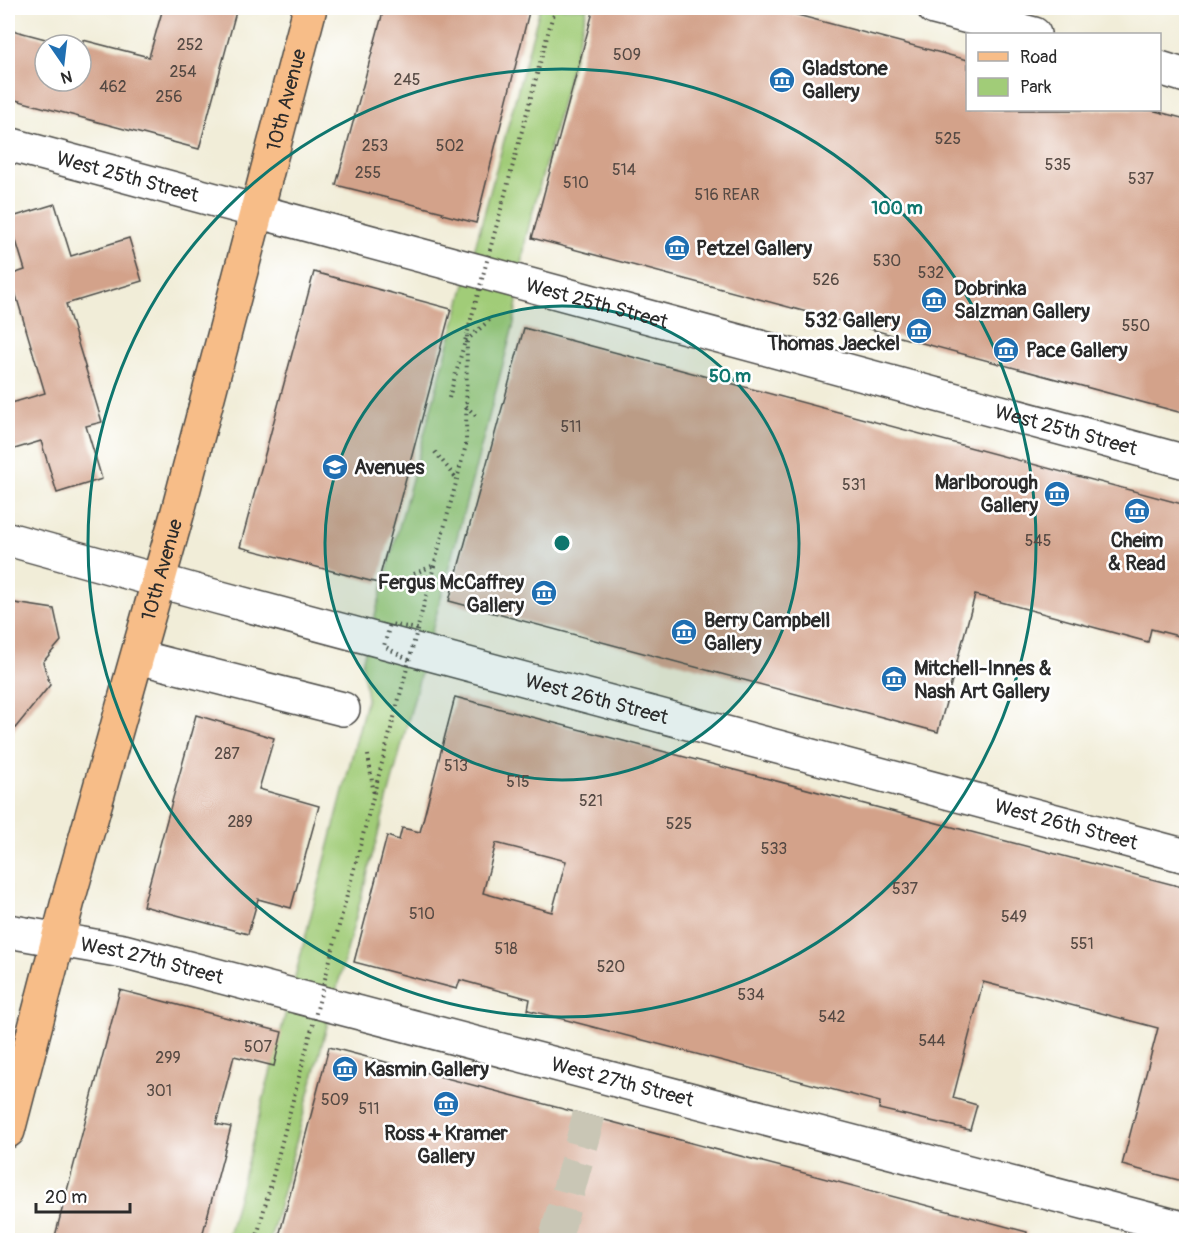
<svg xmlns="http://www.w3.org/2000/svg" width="1194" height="1248" font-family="Pangolin,sans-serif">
	<rect width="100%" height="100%" fill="#fff"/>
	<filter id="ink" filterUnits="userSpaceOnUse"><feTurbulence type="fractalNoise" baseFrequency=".0167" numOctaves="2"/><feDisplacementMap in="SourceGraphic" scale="12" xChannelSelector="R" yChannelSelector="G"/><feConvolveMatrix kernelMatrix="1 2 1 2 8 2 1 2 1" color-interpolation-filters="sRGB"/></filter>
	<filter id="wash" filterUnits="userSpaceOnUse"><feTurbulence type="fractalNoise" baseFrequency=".008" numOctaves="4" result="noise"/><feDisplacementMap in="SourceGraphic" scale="24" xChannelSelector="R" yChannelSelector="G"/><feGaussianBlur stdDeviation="1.35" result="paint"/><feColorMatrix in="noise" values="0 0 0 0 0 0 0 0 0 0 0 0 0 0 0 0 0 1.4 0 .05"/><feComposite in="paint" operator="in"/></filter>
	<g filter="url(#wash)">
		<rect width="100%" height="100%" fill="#f1edd8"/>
		<path fill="#a1cc78" stroke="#667c52" stroke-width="1.5" d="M540 8H587L526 237 514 323 270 1240H227L367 698 362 663Z"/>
		<g id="blocks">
			<path fill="#d3a28a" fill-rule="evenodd" d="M163 8H237L199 149 8 98V29L68 45H45V81H81L83 40 149 57Z
				M384 8H530L476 223 442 214 443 212 336 185Z
				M594 8H771L968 60V110H1151L1186 119V414L532 238Z
				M55 204 71 256 129 238 142 281 66 304 102 422 86 426 102 479 57 493 41 441 8 451V404L45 393 10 275 25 270 9 218Z
				M314 272 451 309 378 583 240 547Z
				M524 328 1186 505V638L1151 629 1148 642 975 595 938 732 449 601Z
				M8 602 54 609 61 641 43 662 50 685 8 737Z
				M455 697 1186 888V1182L1122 1165 1158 1028 983 982 953 1098 977 1105 970 1130 879 1109 880 1102 528 1010 530 999 460 980 457 989 354 962 387 836 399 840 402 828 420 832ZM496 843 566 861 552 912 483 893Z
				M196 715 274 738 259 789 319 806 291 908 258 899 248 934 143 906Z
				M120 990 282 1032 274 1066 234 1056 216 1124 231 1127 201 1240H54Z
				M329 1047 1027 1232 1026 1240H278Z"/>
		</g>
	</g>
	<g filter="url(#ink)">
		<use href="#blocks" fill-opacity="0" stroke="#494845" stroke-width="1.5"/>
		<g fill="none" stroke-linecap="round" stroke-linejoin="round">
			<path stroke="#c9c6b5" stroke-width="33" stroke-dasharray="33 16" stroke-linecap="butt" d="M555 1240 589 1115"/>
			<g stroke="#494845" stroke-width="36">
				<g id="minor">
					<path d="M934 8 1034 34"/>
					<path d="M1160 68 1186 76"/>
					<path id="s1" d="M8 144 1186 462"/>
					<path id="s2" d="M8 539 217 597 1186 856"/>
					<path d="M138 657 343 709"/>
					<path id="s3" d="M8 931 123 951 1186 1229"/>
				</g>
			</g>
			<g stroke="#494845" stroke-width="36">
				<g id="major">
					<path id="s4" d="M8 1131 69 897 177 515 310 8"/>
				</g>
			</g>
			<path stroke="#494845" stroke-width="4" stroke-dasharray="1.5 4.5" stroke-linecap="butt" d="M503 202 552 18 559 8
				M466 341 493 317
				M449 398 467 334
				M466 406 476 416
				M435 452 457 479
				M414 574 434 565
				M368 755 374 795"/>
			<use href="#minor" stroke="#fff" stroke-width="33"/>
			<use href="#major" stroke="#f7bd88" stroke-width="33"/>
			<path stroke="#494845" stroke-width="4" stroke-dasharray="1.5 4.5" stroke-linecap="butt" d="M409 660 384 646 390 624 418 629
				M256 1240 466 445 467 334 503 202"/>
		</g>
	</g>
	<circle cx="562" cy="543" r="237" fill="#0f766e" fill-opacity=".12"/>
	<g fill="none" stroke="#0f766e" stroke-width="3">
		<circle cx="562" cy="543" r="237"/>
		<circle cx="562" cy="543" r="474"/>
	</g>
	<defs>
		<g id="museum-disc" transform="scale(1.35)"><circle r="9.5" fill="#1f6fb2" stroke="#fff"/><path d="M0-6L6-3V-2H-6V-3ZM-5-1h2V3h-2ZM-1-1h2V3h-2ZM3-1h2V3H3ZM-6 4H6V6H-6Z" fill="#fff"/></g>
		<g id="school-disc" transform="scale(1.35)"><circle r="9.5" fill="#1f6fb2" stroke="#fff"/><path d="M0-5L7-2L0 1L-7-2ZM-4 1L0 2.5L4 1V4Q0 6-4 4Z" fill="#fff"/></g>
	</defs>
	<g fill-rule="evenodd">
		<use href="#museum-disc" x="782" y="80"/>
		<use href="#museum-disc" x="677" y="248"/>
		<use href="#museum-disc" x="934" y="300"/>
		<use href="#museum-disc" x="919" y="331"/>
		<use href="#museum-disc" x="1006" y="350"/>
		<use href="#school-disc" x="335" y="467"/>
		<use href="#museum-disc" x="1057" y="494"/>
		<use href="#museum-disc" x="1137" y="511"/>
		<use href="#museum-disc" x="544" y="593"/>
		<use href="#museum-disc" x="684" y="632"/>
		<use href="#museum-disc" x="894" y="679"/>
		<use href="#museum-disc" x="345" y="1069"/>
		<use href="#museum-disc" x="446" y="1104"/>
	</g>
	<g text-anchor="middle" stroke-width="5" stroke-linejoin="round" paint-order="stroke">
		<g font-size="16" fill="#554943">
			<text x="190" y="50">252</text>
			<text x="627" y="60">509</text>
			<text x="183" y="77">254</text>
			<text x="407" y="85">245</text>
			<text x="113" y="92">462</text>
			<text x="169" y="102">256</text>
			<text x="948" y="144">525</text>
			<text x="375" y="151">253</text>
			<text x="450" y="151">502</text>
			<text x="1058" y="170">535</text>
			<text x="624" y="175">514</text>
			<text x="368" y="178">255</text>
			<text x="1141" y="184">537</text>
			<text x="576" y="188">510</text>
			<text x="727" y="200">516 REAR</text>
			<text x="887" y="266">530</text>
			<text x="931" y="278">532</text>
			<text x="826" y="285">526</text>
			<text x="1136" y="331">550</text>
			<text x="571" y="432">511</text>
			<text x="854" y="490">531</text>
			<text x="1038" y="546">545</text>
			<text x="227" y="759">287</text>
			<text x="456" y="771">513</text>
			<text x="518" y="787">515</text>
			<text x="591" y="806">521</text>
			<text x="240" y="827">289</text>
			<text x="679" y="829">525</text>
			<text x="774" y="854">533</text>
			<text x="905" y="894">537</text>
			<text x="422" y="919">510</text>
			<text x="1014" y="922">549</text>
			<text x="1082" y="949">551</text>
			<text x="506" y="954">518</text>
			<text x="611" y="972">520</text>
			<text x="751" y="1000">534</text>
			<text x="832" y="1022">542</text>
			<text x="932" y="1046">544</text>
			<text x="258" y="1052">507</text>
			<text x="168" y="1063">299</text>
			<text x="159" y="1096">301</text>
			<text x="335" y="1105">509</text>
			<text x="369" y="1114">511</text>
		</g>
		<g font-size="20" font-weight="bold" fill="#2b2b2b" stroke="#fff" text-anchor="start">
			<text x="802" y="75">Gladstone<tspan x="802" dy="23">Gallery</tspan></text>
			<text x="696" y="255">Petzel Gallery</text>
			<text x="954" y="295">Dobrinka<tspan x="954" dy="23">Salzman Gallery</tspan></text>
			<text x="900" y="327" text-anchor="end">532 Gallery<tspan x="900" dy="23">Thomas Jaeckel</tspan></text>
			<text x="1026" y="357">Pace Gallery</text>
			<text x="354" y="474">Avenues</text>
			<text x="1038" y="489" text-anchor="end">Marlborough<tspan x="1038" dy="23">Gallery</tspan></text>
			<text x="1137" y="547" text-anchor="middle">Cheim<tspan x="1137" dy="23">&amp; Read</tspan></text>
			<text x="524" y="589" text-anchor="end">Fergus McCaffrey<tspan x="524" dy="23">Gallery</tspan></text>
			<text x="704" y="627">Berry Campbell<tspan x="704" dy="23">Gallery</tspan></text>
			<text x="914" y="675">Mitchell-Innes &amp;<tspan x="914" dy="23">Nash Art Gallery</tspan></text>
			<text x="364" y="1076">Kasmin Gallery</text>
			<text x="446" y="1140" text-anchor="middle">Ross + Kramer<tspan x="446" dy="23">Gallery</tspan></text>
		</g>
		<g font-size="20" fill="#2b2b2b" stroke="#fff">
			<text dy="7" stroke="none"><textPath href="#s4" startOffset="1068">10th Avenue</textPath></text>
			<text dy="7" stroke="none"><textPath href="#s1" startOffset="124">West 25th Street</textPath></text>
			<text dy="7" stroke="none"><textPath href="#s1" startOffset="610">West 25th Street</textPath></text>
			<text dy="7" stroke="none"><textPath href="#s1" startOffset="1096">West 25th Street</textPath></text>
			<text dy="7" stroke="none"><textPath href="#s4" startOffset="582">10th Avenue</textPath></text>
			<text dy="7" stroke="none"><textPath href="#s2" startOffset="610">West 26th Street</textPath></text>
			<text dy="7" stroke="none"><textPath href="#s2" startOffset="1096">West 26th Street</textPath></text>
			<text dy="7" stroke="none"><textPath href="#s3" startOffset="147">West 27th Street</textPath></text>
			<text dy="7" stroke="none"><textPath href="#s3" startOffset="633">West 27th Street</textPath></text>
		</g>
	</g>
	<circle cx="562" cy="543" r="9" fill="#0f766e" stroke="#fff" stroke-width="3"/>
	<g font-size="18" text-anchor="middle" font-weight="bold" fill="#0f766e" stroke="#fff" stroke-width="5" stroke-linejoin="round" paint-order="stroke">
		<text x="897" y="214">100 m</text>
		<text x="730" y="382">50 m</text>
	</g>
	<rect width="1194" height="1248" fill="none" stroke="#fff" stroke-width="30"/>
	<rect x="966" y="33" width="195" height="78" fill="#ffffff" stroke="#aaaaaa" stroke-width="1.5"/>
	<rect x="978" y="52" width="30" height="9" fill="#f7bd88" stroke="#aaaaaa" stroke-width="1.5"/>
	<text x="1020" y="63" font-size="18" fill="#2b2b2b">Road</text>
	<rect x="978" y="78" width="30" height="18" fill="#a1cc78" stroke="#aaaaaa" stroke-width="1.5"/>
	<text x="1020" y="93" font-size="18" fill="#2b2b2b">Park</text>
	<g transform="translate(63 63) rotate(166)"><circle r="28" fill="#ffffff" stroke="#aaaaaa" stroke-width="1.5"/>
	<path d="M0-4.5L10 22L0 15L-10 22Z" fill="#1f6fb2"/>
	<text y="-9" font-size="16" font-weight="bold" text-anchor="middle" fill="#2b2b2b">N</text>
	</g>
	<path d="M36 1203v9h94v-9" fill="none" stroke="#2b2b2b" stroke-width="3"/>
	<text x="45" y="1203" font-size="18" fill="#2b2b2b" stroke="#ffffff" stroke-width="4.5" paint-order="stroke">20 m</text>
</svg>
